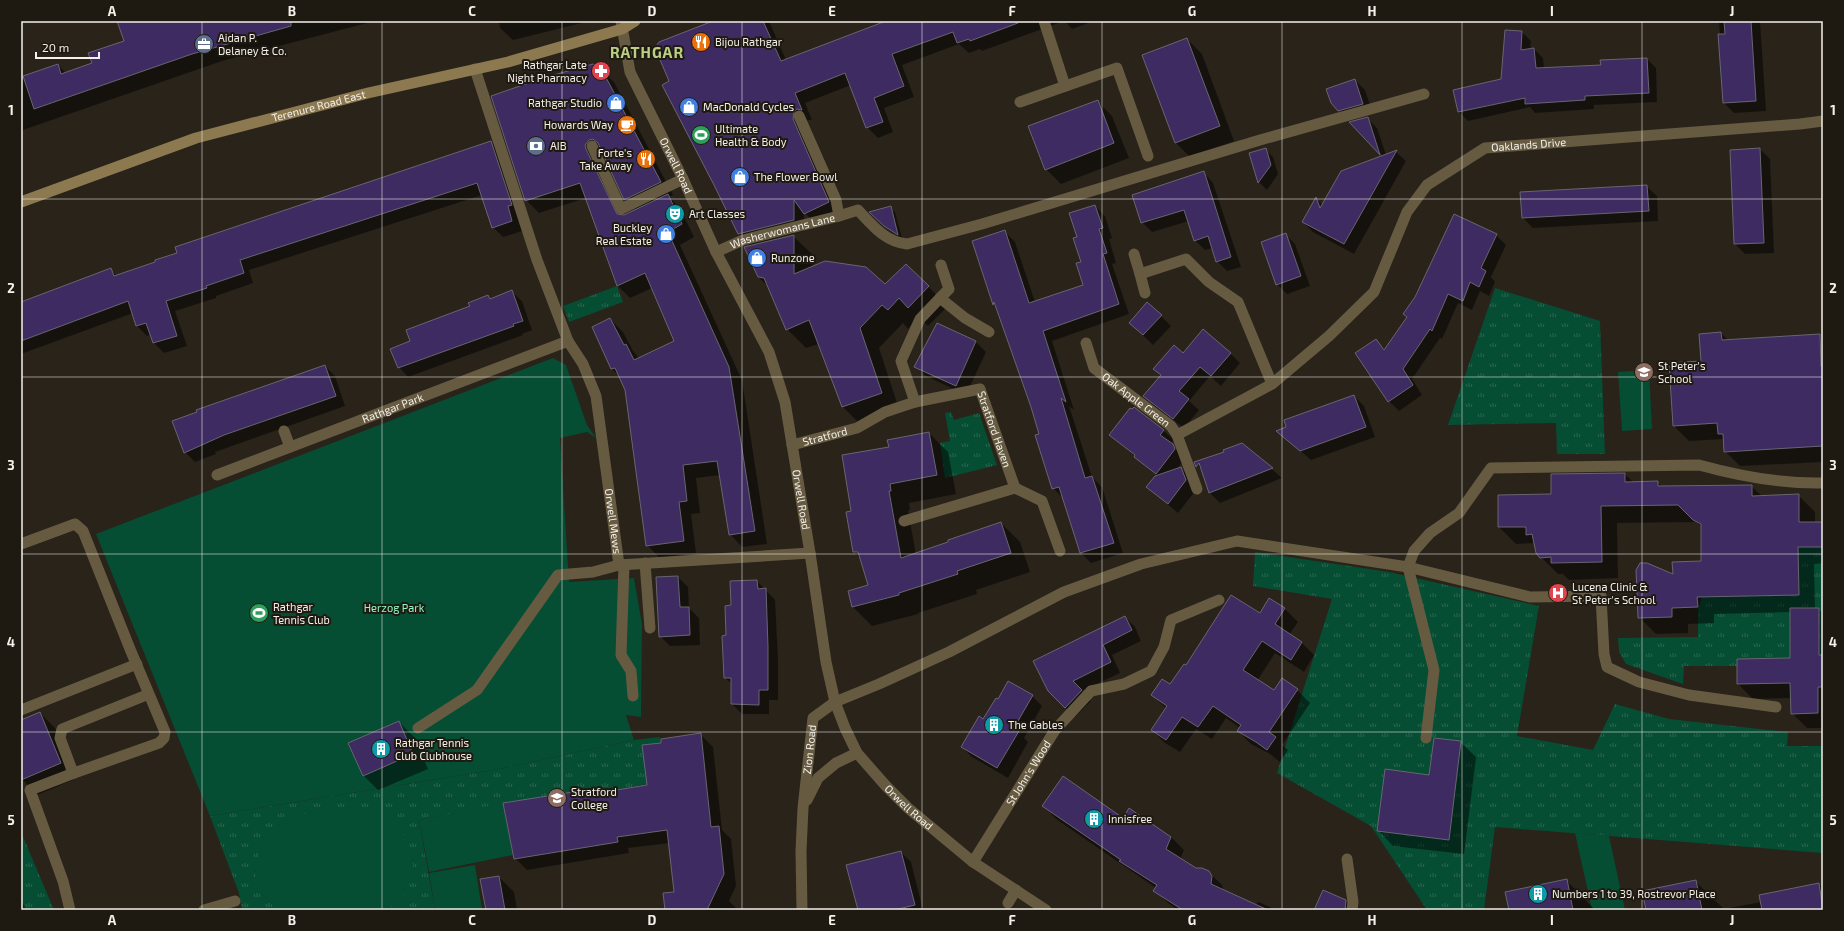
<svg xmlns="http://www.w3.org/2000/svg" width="1844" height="931" font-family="'Exo 2',sans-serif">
	<defs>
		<pattern id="grass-tufts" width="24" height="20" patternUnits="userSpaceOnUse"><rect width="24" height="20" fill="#054d33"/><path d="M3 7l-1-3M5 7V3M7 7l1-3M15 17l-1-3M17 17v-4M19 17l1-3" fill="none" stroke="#2a6751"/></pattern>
	</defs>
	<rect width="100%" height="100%" fill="#29231a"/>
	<path fill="url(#grass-tufts)" d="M617 286 623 302 569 322 563 306Z
		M1495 288 1600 321 1605 454H1557L1556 423 1448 425Z
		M951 412 954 420 979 413 997 465 945 478 940 443 950 441 945 413Z
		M1798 547H1823V655H1819V608H1790V658L1737 659V666H1684L1683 684 1626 664 1619 652 1618 638 1698 637V610L1702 597 1799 595Z
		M1255 552 1389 572 1539 606 1517 736 1593 750 1615 704 1669 719 1788 732 1787 746H1823V853L1495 827 1484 910H1427L1371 826 1277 773 1332 599 1253 586Z
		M660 737 661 743 643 745 647 784 574 797 573 792 419 820 435 910H242L239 893 210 816 499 769 634 740Z
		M21 832 54 910H21Z"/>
	<path fill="#054d33" d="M553 358 566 365 587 425 596 438 587 432 560 438 569 582 634 578 642 624 641 717 626 715 634 740 499 769 210 816 96 534Z
		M1649 370 1652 429 1622 431 1618 372Z
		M503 803 513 855 429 872 419 820Z
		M354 807 376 810 397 823 410 846 413 866 403 898 386 910H277C268 901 258 890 256 876 254 851 272 824 296 816 313 811 336 810 354 807Z
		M1575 833 1609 836 1625 910H1592Z
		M475 865 482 910H435L429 873Z"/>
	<path fill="#0007" fill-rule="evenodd" d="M118 21H375L225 60 23 130V132L21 133V79L58 65 66 73 93 64 125 41Z
		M499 21H590L513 40 500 28Z
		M716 21H769L786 60 888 21H1064L982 51 980 49 969 53 959 44 902 65 914 97 884 108 893 132 878 138 867 127 851 85 805 103 812 120H808L804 122 839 213 816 224 804 212V231L750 245 739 234 715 184 671 82Z
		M1065 21H1094L1072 29Z
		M1719 21H1760L1766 111 1734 113 1724 103Z
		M1522 32 1531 41 1530 50 1534 49 1543 58 1544 68 1602 66 1647 59 1656 68 1657 102 1594 105V109L1535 113 1530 107 1468 121 1459 112 1455 91 1502 80Z
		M1187 39 1202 54 1234 141 1190 157 1175 142Z
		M600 69 614 82 673 195 669 197 680 208 694 237 680 245 742 380 767 544 742 547 730 534 720 475 696 478 700 513 691 514 696 553 660 558 647 545 626 389 621 378 612 369 594 328 610 319 623 332 633 351 639 358 675 342 652 288 630 298 617 285 586 198 539 213 526 200ZM602 152H603L625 199 637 210 624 217 598 163 597 158Z
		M1355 80 1365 90 1373 114 1349 120 1332 103Z
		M1097 101 1112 116 1129 158 1061 184 1046 169Z
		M1367 118 1377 128 1386 155 1396 152 1406 161 1354 254 1313 232 1303 222 1316 199 1323 205 1383 156 1351 123Z
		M491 142 501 152 521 215 517 216 522 231 503 237 493 227 482 195 249 270 253 283 216 296V298L175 311 187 346 164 353 154 343 151 334 147 336 137 326 133 313 21 354V302L111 270 117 276 157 262Z
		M1265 149 1273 157 1278 174 1267 190 1259 182 1250 154Z
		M1760 149 1770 159 1774 253 1745 254 1735 244Z
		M1203 172 1213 183 1241 267 1227 271 1217 261 1213 248 1205 250 1195 240 1189 221 1152 232 1142 222Z
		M1646 186 1657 196 1658 221 1533 228 1523 218Z
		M1095 206 1105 216 1112 238 1109 239 1116 263 1112 264 1129 314 1052 341 1074 410 1069 406 1092 477 1102 487 1123 553 1091 563 1081 553 1063 498 1053 488 1040 435 1018 367 997 308 994 304 973 242 1005 232 1015 242 1035 302 1084 285 1078 237Z
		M890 207 895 212 902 238 890 231 871 212Z
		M1285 234 1295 244 1310 286 1287 294 1277 284Z
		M1496 235 1506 245 1491 277 1495 282 1489 296 1480 291 1472 310 1458 303 1442 339 1440 338 1412 379 1422 395 1399 411 1389 401 1376 340 1385 350Z
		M793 236 813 255V267L885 286 906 265 948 306 928 326 919 317 908 329 903 323 879 348 900 412 862 426 843 407 819 344 806 348 787 329 770 288 758 277Z
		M512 292 522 301 532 330 522 334 523 335 408 377 399 367 411 341 488 297 491 299Z
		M1161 316 1171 326 1153 345 1130 323Z
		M938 324 976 342 986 352 966 395 926 376 916 366Z
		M1721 333 1728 340 1820 336 1823 339V462L1740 466 1725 451 1724 439 1689 441 1674 426 1702 362Z
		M1230 353 1240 363 1221 386 1210 376 1189 401 1199 410 1184 428 1154 406 1145 396 1161 376 1155 369 1183 354Z
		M325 366 335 376 345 406 215 452 216 454 195 462 185 452Z
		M1354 396 1364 406 1375 437 1311 460 1278 431Z
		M1134 408 1164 431 1174 440 1171 444 1183 455 1184 460 1177 469 1181 468 1191 478 1196 490 1178 513 1147 487 1157 476 1111 435Z
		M929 433 948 452 956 494 909 503 910 510H908L916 555 1001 523 1020 542 1030 572 976 590 977 594 918 613V614L872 626 853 607 869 586 862 560 854 552 852 511 890 448Z
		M1242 444 1282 478 1220 503 1210 493 1203 472 1196 463 1225 452Z
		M1625 474 1633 482H1657L1662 487 1751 486 1762 496 1798 495 1815 512V523H1823V563L1814 564 1815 609H1818L1823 613V728H1807L1792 713V698L1753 699 1738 684 1791 659V612L1714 614V623L1688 624V633L1656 634 1639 617 1674 575 1702 562V527L1696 522 1617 523 1618 578 1569 580 1563 574H1558L1541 557 1535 543 1516 544 1499 527 1552 495Z
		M678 577 688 587 689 608 699 618 700 645 670 646 660 636 657 578Z
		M757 581 775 600 778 658V700H769V714H742L732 704V684L725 678 728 636 732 606Z
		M1270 600 1285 609 1298 622 1289 635 1301 642 1314 655 1304 672 1275 653 1257 681 1275 692 1297 690 1310 703 1282 745 1288 750 1280 762 1270 754 1251 744 1238 731 1240 728 1226 718 1212 739 1196 729 1180 752 1165 743 1152 730 1167 709 1152 695 1170 686 1186 667 1260 614Z
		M1125 617 1135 627 1141 641 1112 655 1120 673 1082 691 1091 701 1075 717 1049 691Z
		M1032 696 1042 706 1024 738 1028 742 1008 778 972 757 962 747 998 700Z
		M40 713 55 728 75 779 37 795 21 778V721Z
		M399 722 414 737 428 769 378 790 363 775Z
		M700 734 713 747 722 830 731 839 736 886 729 901 738 910H666L675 892 670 843 628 848 629 853 527 870 515 858 573 793 578 798 648 785 662 744Z
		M1460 742 1476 757 1464 854 1393 846 1378 830Z
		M1044 806 1123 819 1171 837 1184 850 1180 859 1196 869 1209 872 1222 885 1224 891 1254 905 1259 902 1276 910H1178L1168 903 1155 890 1156 888 1056 819Z
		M901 852 911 862 923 910H859Z
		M499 877 514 892 517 910H487Z
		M1566 880 1595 910H1510Z
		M1696 882 1724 909 1761 902 1819 884 1823 888V910H1647Z
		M21 899 26 910H21Z
		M1345 901 1354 910H1315Z"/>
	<path fill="#3e2b61" stroke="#686570" d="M117 21H291V26L192 54 34 109 23 76 58 64 61 74 92 63 88 53 124 41Z
		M713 21H763L781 61 886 21H1018V23L970 41 969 39 957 43 953 32 892 54 904 86 874 98 883 122 866 128 845 73 795 93 802 110 797 109 794 112 793 119 829 202 804 214 794 200V220L738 234 714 185 662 85 669 81 655 48 659 42Z
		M1724 21H1751L1756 101 1723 103 1718 34H1725Z
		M1505 30 1522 31 1521 50 1534 48 1536 68 1601 65 1600 60 1647 58 1649 93 1585 96V100L1525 104V98L1458 112 1453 90 1501 79Z
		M1187 38 1220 126 1175 143 1142 55Z
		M593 64 601 68 661 182 624 200 598 143 593 139 589 140 585 145 586 149 617 214 624 215 668 194 682 224 668 232 729 367 755 531 729 535 717 461 683 465 687 501 679 502 684 541 646 546 625 390 615 368 611 369 592 327 610 318 624 345 626 344 634 360 674 341 645 273 617 286 580 183 525 201 491 96 543 78Z
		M1355 79 1363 104 1338 111 1331 103 1326 89Z
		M1098 100 1114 143 1045 170 1028 126Z
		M1368 117 1380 155 1349 122Z
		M491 141 512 205 508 206 512 221 492 228 477 183 240 260 244 273 206 286 207 288 166 301 177 336 153 343 146 323 136 326 128 301 21 341V302L111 268 114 276 155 262V260L177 253 175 247Z
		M1266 148 1271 165 1258 183 1249 153Z
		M1760 148 1764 243 1734 244 1730 150Z
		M1397 150 1344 244 1302 222 1316 197 1320 208 1341 171Z
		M1204 171 1231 257 1216 262 1208 236 1194 241 1184 210 1141 223 1132 195Z
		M1647 185 1649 211 1522 218 1520 192Z
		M1095 205 1103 228 1099 229 1107 253 1103 254 1119 304 1043 331 1066 402 1061 398 1085 478 1092 476 1114 543 1080 553 1059 487 1052 489 1035 435 1039 434 1031 407 994 302 993 305 972 241 1005 230 1029 303 1083 285 1076 263 1081 262 1073 238 1077 237 1069 213Z
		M891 206 898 235 884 226 869 212Z
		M1454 214 1497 234 1481 268 1486 271 1479 287 1470 282 1463 301 1448 294 1432 331 1430 329 1403 369 1413 385 1388 402 1355 353 1376 339 1384 350 1407 317 1403 314 1415 297Z
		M1286 233 1301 276 1276 285 1261 242Z
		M794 235V274L825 261 866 267 885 284 906 264 929 286 908 308 899 298 888 310 882 305 860 328 882 393 842 407 809 320 786 330 764 278 758 277 744 247Z
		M512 290 523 321 513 324 514 326 398 368 390 349 410 341 406 330 470 306 468 303 488 295 490 299Z
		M1147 302 1162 315 1143 335 1129 323Z
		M937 323 976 341 956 386 914 367Z
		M1203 329 1231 353 1211 376 1200 367 1179 391 1189 399 1173 419 1143 396 1161 375 1153 369 1174 345 1183 353Z
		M1721 332 1722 340 1820 334 1821 366 1823 365V446L1724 452 1723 434H1718L1717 423 1673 426 1669 363 1701 361 1699 334Z
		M325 365 336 396 224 435 184 453 172 421 197 412 196 410Z
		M1354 395 1366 427 1300 451 1276 431 1286 427 1284 420Z
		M1134 407 1164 430 1160 435 1173 444 1175 449 1156 474 1134 457 1135 455 1109 435 1130 408 1132 409Z
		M929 432 937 475 890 484 891 491H889L901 558 948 542V540L1001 522 1011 553 957 571 958 574 899 593V595L852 607 848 591 868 585 858 552H853L846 512 851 511 842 455 889 447 887 440Z
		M1242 443 1273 468 1209 493 1199 463 1196 467 1194 462 1224 452 1223 450Z
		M1181 467 1186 480 1168 504 1146 487 1155 476Z
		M1625 473V482L1658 481V486L1752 485V496L1799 494V522H1823V547H1798L1799 595 1697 597 1698 607 1672 608V617L1638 618 1636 570 1640 563H1647L1673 574 1672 562 1701 561V524L1693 520 1678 505 1601 506 1602 562 1551 563V557L1540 558 1536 553 1532 534 1526 535V527H1498V495L1551 494V474Z
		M678 576 680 607H689L690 635 659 637 656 577Z
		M757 580 758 589 766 588 768 647V690H759V705L731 704V678H724L722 636 726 635 725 606 731 605 730 581Z
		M1231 595 1260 613 1269 598 1285 608 1275 624 1302 642 1291 660 1262 641 1243 670 1274 690 1282 678 1298 689 1269 732 1276 737 1267 750 1256 742 1237 731 1241 725 1213 706 1198 727 1182 717 1166 740 1151 730 1167 706 1151 695 1162 679 1170 684 1184 664 1186 665Z
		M1790 608H1819V655H1823V687H1818V713L1791 714 1790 683 1737 684V659L1790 658Z
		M1125 616 1132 630 1103 645 1111 662 1073 681 1082 690 1065 708 1048 691 1033 661Z
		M1008 681 1033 695 1014 728 1019 731 997 768 961 747 979 716 983 719 996 698 998 699Z
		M40 712 61 763 21 780V720Z
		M399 721 413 754 363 776 348 743Z
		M701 733 711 827 719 826 724 874 707 910H665L663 893 674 892 667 830 617 837 618 842 514 859 503 803 573 792 574 797 647 785 642 745 661 743V739Z
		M1434 738 1461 741 1449 840 1377 831 1385 769 1429 775Z
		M1063 776 1123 818 1129 808 1171 837 1166 849 1196 868H1202L1209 871 1212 876 1211 884 1268 910H1183L1153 891 1157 885 1119 861 1121 860 1042 806Z
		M901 851 915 905 894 910H858L846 865Z
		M499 876 505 910H486L480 879Z
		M1567 879 1573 910H1509L1505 892Z
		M1696 880 1702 910H1646L1642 891Z
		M1819 883 1823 910H1762L1759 895Z
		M1323 890 1346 900 1345 910H1314Z"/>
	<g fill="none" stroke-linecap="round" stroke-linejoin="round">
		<g stroke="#665b41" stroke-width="11">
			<path d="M1044 21 1065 86"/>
			<path d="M475 69 537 260 568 341"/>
			<path d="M1020 102 1117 68 1148 156"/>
			<path d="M592 146 621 209 683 179"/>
			<path d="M839 216 858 210C872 225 885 242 907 244L982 224 1260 140 1424 94"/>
			<path id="s1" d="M716 252 743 240 839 216 836 200 799 116"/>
			<path d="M284 431 290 447"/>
			<path d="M21 544 75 524 83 531 130 649 165 732 164 738 159 743 74 773 72 770 60 738 62 729 149 694"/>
			<path d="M645 563 650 628"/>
			<path d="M624 565 621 655 631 671 633 696"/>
			<path d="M835 702 879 684 949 652 1064 592 1141 564 1237 541 1408 567 1530 597 1601 596 1604 654 1607 667 1639 682 1689 695 1776 707"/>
			<path d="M21 710 137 664"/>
			<path d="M418 728 477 690 558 575 593 572 619 565"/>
			<path d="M1426 738 1434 670 1408 567 1414 551 1430 533 1459 513 1491 468 1699 465C1739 476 1781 484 1823 483"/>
			<path d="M1347 859 1353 902 1352 910"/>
			<path d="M1008 903 1016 890"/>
			<path d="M70 910 63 881 30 790 74 773"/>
			<path d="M204 910 235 901"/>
		</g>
		<g stroke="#665b41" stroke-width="11">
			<path d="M1134 254 1140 274"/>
			<path d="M941 265 949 289 940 298 965 318 989 332"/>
			<path d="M1145 293 1140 274 1186 259 1209 282 1238 302 1272 384"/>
			<path id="s2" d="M1086 343 1094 368 1171 426 1177 435 1197 489"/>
			<path d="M915 402 901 361 920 319 940 298"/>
			<path id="s3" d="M1177 435 1272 384 1329 336 1374 292 1407 212 1427 185 1485 148 1800 124 1823 121"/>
			<path id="s4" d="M792 445 857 428 885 412 915 402 980 389 1015 488 904 521"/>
			<path id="s5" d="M217 475 568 341 583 364 596 396 619 565 810 553"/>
			<path d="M1015 488 1042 501 1060 551"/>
			<path id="s6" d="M973 862 1055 730 1091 691 1124 684 1151 671 1164 647 1171 620 1219 600"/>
		</g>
		<g stroke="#665b41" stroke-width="11">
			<path id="s7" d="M621 21 630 72 683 179 716 252 769 352 785 402 810 553 826 662 835 702 845 728 857 753 886 786 908 808 973 862 1046 910"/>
			<path d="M807 800 818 778 836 763 857 753"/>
			<path id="s8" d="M802 910 801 851 803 808 813 718 835 702"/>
		</g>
		<path stroke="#8c794f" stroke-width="11" id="s9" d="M21 202 196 138 368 93 508 62 622 29 635 21"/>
	</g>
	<path fill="none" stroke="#f4f0ea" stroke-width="1" stroke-opacity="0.55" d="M202 21V910M382 21V910M562 21V910M742 21V910M922 21V910M1102 21V910M1282 21V910M1462 21V910M1642 21V910M21 199H1823M21 377H1823M21 554H1823M21 732H1823"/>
	<defs>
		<g id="restaurant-disc" transform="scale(1)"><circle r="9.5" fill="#e8710a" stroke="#1f1a11"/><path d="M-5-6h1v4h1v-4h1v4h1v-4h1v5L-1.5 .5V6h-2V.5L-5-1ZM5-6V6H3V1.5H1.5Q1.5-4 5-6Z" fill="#fff"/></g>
		<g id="office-disc" transform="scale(1)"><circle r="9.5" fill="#5c6f8a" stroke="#1f1a11"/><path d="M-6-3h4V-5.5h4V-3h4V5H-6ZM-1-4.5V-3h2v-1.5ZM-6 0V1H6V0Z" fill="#fff"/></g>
		<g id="pharmacy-disc" transform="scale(1)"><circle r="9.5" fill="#e0444e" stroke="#1f1a11"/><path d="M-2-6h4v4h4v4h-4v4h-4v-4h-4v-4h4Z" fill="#fff"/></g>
		<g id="shop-disc" transform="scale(1)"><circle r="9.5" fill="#3f7fe0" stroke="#1f1a11"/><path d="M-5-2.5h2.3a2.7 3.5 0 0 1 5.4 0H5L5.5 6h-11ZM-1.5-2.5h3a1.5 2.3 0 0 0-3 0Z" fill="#fff"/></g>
		<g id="cafe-disc" transform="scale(1)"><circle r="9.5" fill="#e8710a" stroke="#1f1a11"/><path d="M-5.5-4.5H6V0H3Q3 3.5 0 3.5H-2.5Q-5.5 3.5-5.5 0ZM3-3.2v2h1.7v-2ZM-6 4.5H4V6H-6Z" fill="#fff"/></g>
		<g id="stadium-disc" transform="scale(1)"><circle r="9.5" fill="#2e9e5b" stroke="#1f1a11"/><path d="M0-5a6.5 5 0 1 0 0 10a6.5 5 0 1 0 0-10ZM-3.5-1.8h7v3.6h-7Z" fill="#fff"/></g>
		<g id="bank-disc" transform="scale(1)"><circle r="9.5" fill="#5c6f8a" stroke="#1f1a11"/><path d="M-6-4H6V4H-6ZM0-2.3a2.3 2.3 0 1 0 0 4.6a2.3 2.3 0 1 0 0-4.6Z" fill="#fff"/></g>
		<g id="theatre-disc" transform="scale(1)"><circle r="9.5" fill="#0f9aa8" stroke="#1f1a11"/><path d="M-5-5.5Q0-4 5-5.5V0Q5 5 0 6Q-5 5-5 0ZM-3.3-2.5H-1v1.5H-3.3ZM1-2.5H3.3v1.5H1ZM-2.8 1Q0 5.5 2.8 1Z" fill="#fff"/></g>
		<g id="school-disc" transform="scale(1)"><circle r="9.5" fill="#8d6e63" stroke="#1f1a11"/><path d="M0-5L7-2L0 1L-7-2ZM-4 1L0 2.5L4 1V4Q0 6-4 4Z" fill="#fff"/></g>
		<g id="hospital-disc" transform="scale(1)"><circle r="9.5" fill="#e0444e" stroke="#1f1a11"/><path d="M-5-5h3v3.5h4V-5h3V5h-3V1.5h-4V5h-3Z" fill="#fff"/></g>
		<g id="building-disc" transform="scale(1)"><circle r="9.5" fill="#0f9aa8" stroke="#1f1a11"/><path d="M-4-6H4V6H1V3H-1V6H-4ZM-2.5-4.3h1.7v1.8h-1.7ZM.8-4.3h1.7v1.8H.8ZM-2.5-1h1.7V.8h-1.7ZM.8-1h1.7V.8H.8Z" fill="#fff"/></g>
	</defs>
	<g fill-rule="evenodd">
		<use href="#restaurant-disc" x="701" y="42"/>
		<use href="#office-disc" x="204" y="44"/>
		<use href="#pharmacy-disc" x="601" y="71"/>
		<use href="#shop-disc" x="616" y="103"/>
		<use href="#shop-disc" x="689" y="107"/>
		<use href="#cafe-disc" x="627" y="125"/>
		<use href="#stadium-disc" x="701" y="135"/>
		<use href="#bank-disc" x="536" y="146"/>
		<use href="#restaurant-disc" x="646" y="159"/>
		<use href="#shop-disc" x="740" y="177"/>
		<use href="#theatre-disc" x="675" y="214"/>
		<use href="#shop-disc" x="666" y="234"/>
		<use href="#shop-disc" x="757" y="258"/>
		<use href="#school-disc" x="1644" y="372"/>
		<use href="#hospital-disc" x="1558" y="593"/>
		<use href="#stadium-disc" x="259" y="613"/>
		<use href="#building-disc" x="994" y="725"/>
		<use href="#building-disc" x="381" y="749"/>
		<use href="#school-disc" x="557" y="798"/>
		<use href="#building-disc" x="1094" y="819"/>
		<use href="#building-disc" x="1538" y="894"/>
	</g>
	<g text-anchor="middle" stroke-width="4" stroke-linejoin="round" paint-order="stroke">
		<g font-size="11" fill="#f4f0ea" stroke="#1f1a11" text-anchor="start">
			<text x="218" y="42">Aidan P.<tspan x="218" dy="13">Delaney &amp; Co.</tspan></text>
			<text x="715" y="46">Bijou Rathgar</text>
			<text x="587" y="69" text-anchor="end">Rathgar Late<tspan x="587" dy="13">Night Pharmacy</tspan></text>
			<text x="602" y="107" text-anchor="end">Rathgar Studio</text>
			<text x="703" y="111">MacDonald Cycles</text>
			<text x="613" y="129" text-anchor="end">Howards Way</text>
			<text x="715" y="133">Ultimate<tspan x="715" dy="13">Health &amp; Body</tspan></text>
			<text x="550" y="150">AIB</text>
			<text x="632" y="157" text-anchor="end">Forte's<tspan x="632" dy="13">Take Away</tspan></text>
			<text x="754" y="181">The Flower Bowl</text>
			<text x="689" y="218">Art Classes</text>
			<text x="652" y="232" text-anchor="end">Buckley<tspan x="652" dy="13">Real Estate</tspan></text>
			<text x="771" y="262">Runzone</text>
			<text x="1658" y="370">St Peter's<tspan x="1658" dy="13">School</tspan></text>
			<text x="1572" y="591">Lucena Clinic &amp;<tspan x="1572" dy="13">St Peter's School</tspan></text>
			<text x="273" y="611">Rathgar<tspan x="273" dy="13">Tennis Club</tspan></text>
			<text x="1008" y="729">The Gables</text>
			<text x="395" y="747">Rathgar Tennis<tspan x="395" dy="13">Club Clubhouse</tspan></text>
			<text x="571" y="796">Stratford<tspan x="571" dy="13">College</tspan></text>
			<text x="1108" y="823">Innisfree</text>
			<text x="1552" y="898">Numbers 1 to 39, Rostrevor Place</text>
		</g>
		<g font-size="11" fill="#f4f0ea" stroke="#1f1a11">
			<text dy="4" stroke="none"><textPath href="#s9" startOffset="313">Terenure Road East</textPath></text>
			<text dy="4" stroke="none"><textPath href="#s3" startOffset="478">Oaklands Drive</textPath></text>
			<text dy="4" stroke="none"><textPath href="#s7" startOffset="156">Orwell Road</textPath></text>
			<text dy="4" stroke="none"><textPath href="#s1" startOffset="70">Washerwomans Lane</textPath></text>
			<text dy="4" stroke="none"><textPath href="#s2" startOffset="79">Oak Apple Green</textPath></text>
			<text dy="4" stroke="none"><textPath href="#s5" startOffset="188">Rathgar Park</textPath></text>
			<text dy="4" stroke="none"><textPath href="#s4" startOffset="240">Stratford Haven</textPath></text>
			<text dy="4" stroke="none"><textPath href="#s4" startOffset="34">Stratford</textPath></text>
			<text dy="4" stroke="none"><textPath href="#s7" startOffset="516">Orwell Road</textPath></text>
			<text dy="4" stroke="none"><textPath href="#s5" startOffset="564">Orwell Mews</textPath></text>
			<text dy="4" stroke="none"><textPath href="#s8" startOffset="161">Zion Road</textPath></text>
			<text dy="4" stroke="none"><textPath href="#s6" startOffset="105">St John's Wood</textPath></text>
			<text dy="4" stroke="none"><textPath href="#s7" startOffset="852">Orwell Road</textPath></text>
		</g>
		<g font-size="11" fill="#8ff9c5" stroke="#1f1a11">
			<text x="394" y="612">Herzog Park</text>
		</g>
		<g font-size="15" font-weight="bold" letter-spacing="1" fill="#bbce83" stroke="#1f1a11">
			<text x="647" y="58">RATHGAR</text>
		</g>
	</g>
	<rect width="1844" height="931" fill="none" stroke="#1f1a11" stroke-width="44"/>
	<path d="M36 52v6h63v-6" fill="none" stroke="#f4f0ea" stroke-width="2"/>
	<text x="42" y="52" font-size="12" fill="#f4f0ea" stroke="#1f1a11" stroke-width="3" paint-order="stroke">20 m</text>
	<rect x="22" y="22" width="1800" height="887" fill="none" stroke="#f4f0ea" stroke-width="1.5"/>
	<g font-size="13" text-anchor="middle" font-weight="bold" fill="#f4f0ea">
		<text x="112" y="16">A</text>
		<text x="292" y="16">B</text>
		<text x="472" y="16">C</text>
		<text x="652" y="16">D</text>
		<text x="832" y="16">E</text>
		<text x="1012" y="16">F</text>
		<text x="1192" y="16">G</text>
		<text x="1372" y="16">H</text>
		<text x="1552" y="16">I</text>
		<text x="1732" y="16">J</text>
		<text x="11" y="115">1</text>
		<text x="1833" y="115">1</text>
		<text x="11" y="293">2</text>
		<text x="1833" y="293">2</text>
		<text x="11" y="470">3</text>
		<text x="1833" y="470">3</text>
		<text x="11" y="647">4</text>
		<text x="1833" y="647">4</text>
		<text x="11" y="825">5</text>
		<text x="1833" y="825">5</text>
		<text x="112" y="925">A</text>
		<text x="292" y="925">B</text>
		<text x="472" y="925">C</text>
		<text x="652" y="925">D</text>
		<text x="832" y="925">E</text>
		<text x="1012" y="925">F</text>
		<text x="1192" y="925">G</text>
		<text x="1372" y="925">H</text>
		<text x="1552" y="925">I</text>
		<text x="1732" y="925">J</text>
	</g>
</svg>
